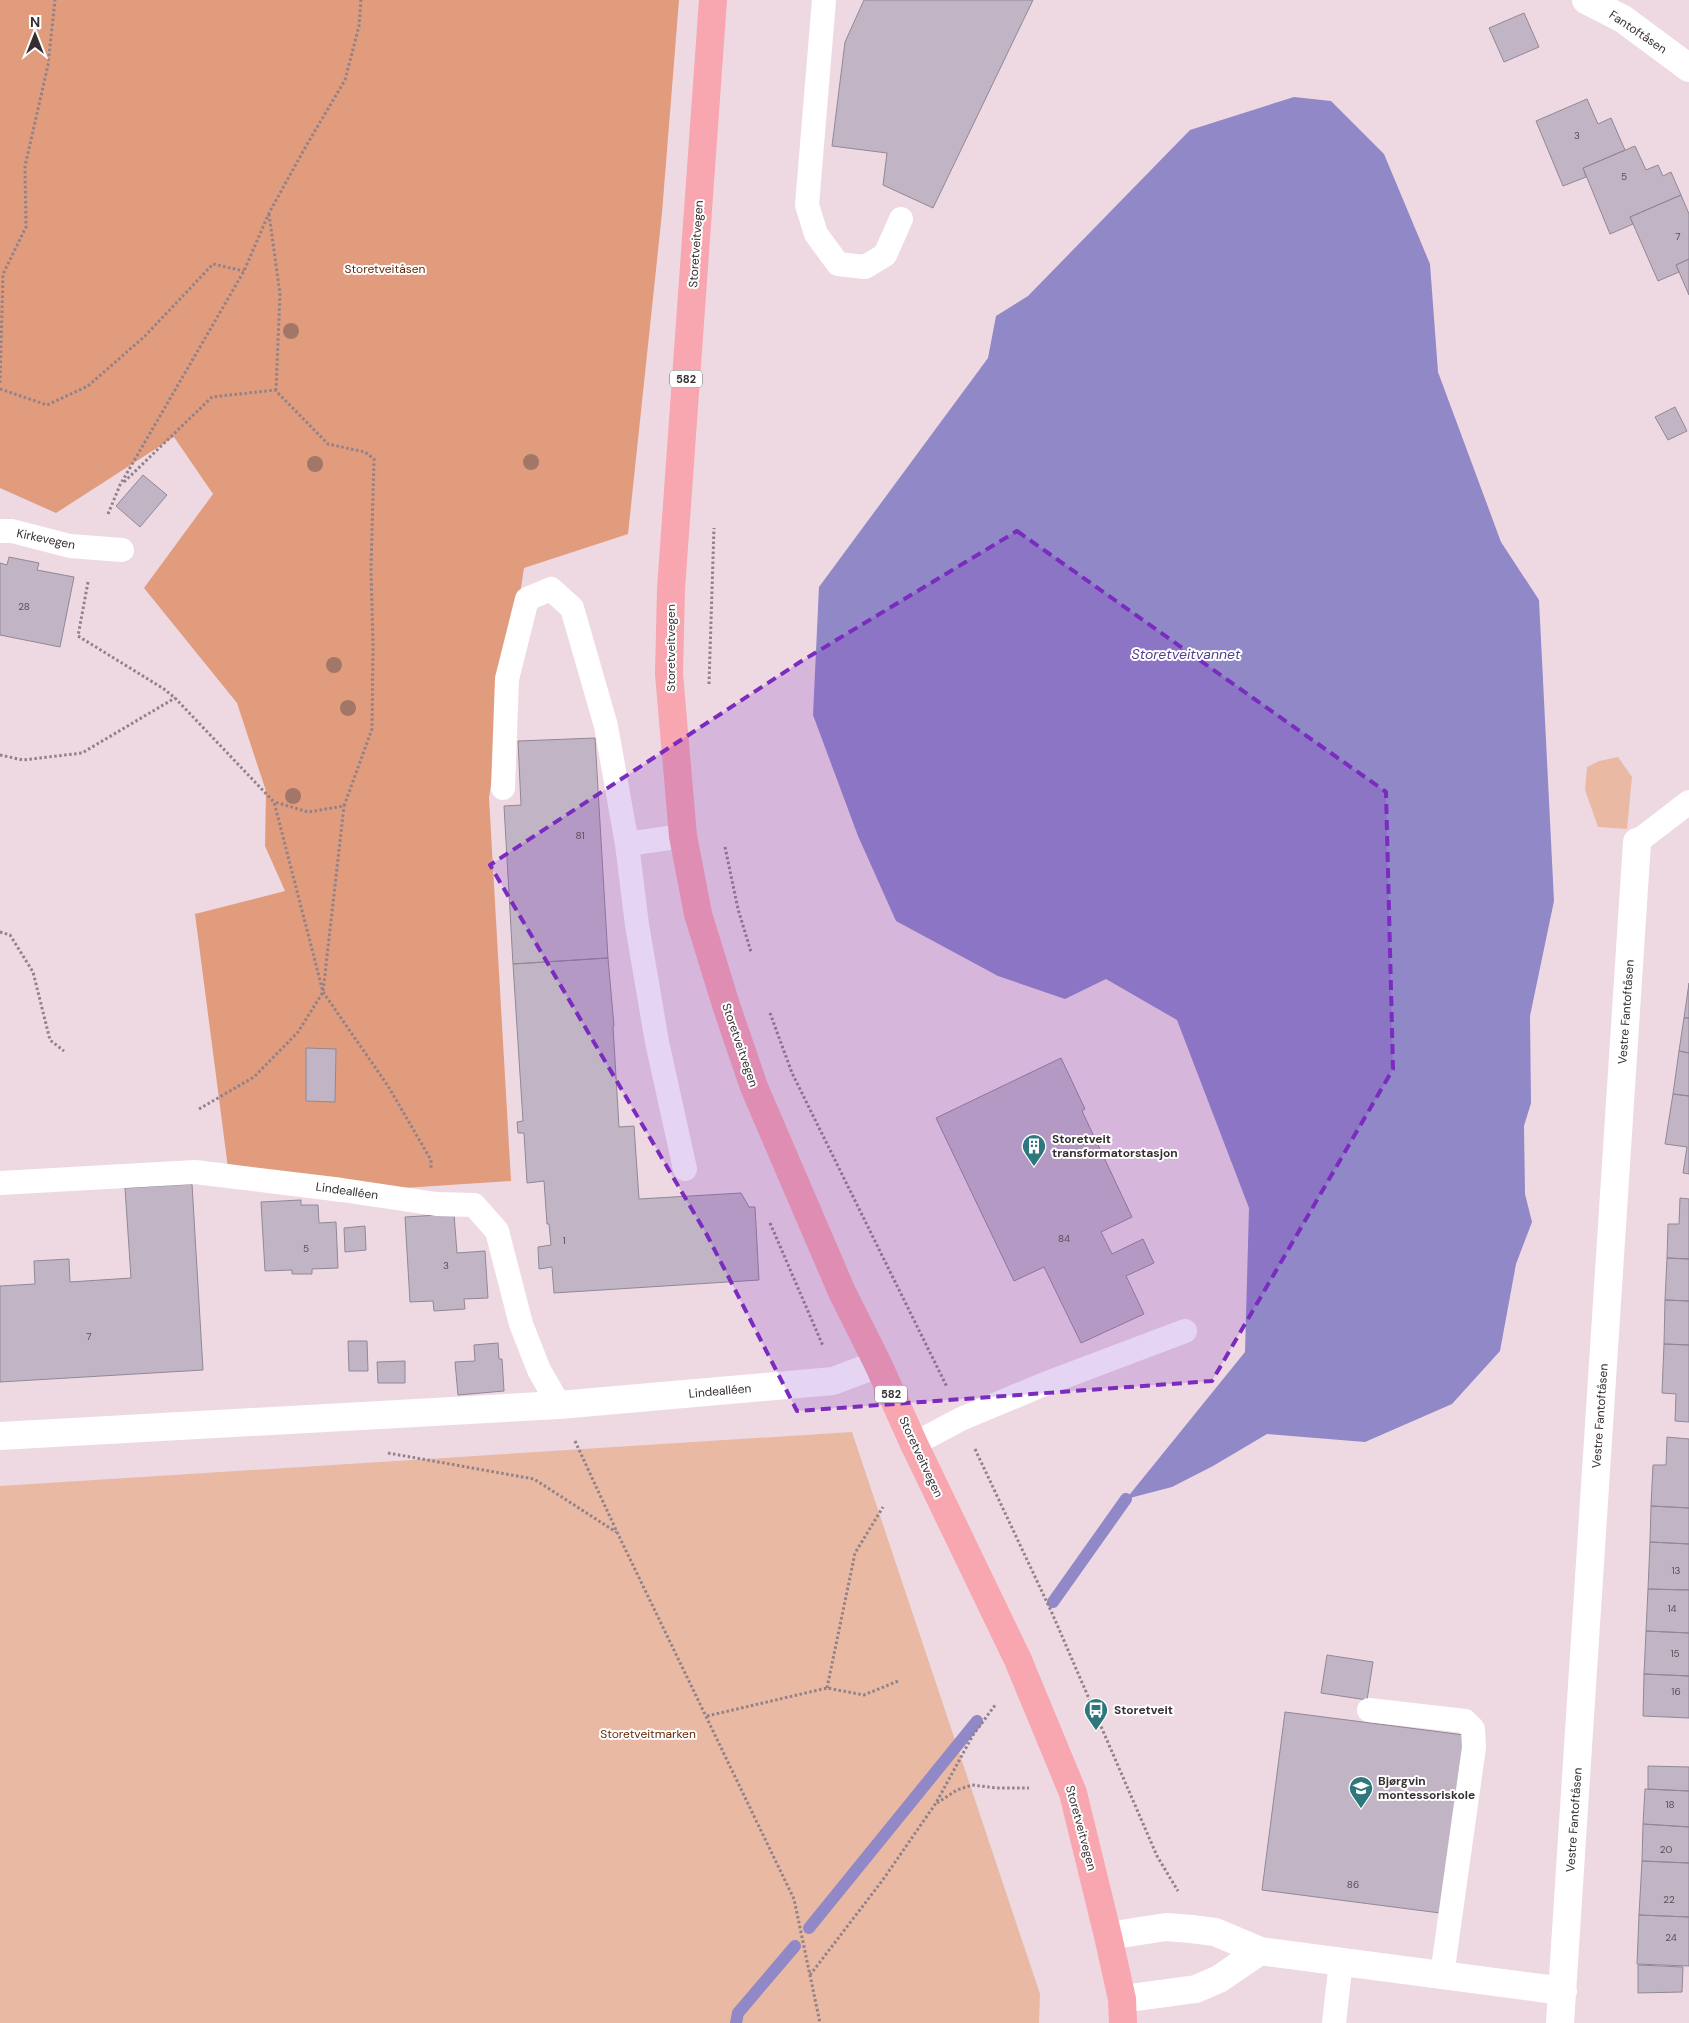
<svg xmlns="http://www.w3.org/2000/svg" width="1689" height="2023" font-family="'DM Sans',sans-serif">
	<rect width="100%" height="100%" fill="#eed9e3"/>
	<path fill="#e9b9a4" d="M1618 757 1632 777 1627 829 1598 827 1585 790 1587 767 1599 761Z
		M852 1432 1040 1994 1039 2023H0V1486Z"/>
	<path fill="#e09c7d" d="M0 0H679L662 213 628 534 524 568 489 798 511 1181 358 1191 228 1168 195 914 285 891 265 846 266 791 237 703 144 588 213 494 174 437 56 513 0 488Z"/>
	<path fill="#9088c7" d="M1294 97 1331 101 1384 154 1430 264 1438 372 1501 542 1539 600 1554 901 1530 1016 1531 1103 1524 1126 1525 1194 1532 1222 1516 1264 1500 1351 1452 1404 1365 1442 1267 1434 1213 1466 1172 1487 1126 1499 1245 1352 1249 1208 1177 1020 1106 979 1065 999 998 976 896 921 858 836 813 715 819 587 988 358 996 316 1028 296 1190 130Z"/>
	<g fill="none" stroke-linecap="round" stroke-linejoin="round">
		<path stroke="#9088c7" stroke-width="12" d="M1053 1602 1126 1499
			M809 1928 977 1721
			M736 2023 738 2013 795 1946"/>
	</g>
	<path fill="#c1b5c5" stroke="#928796" d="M864 0H1033L933 208 883 185 887 153 832 146 845 42Z
		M1524 13 1539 47 1504 62 1489 28Z
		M1587 99 1598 124 1611 118 1625 150 1583 168 1586 177 1563 186 1536 121Z
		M1635 146 1646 170 1658 165 1663 176 1671 172 1681 195 1630 217 1633 224 1610 234 1583 168Z
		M1681 195 1689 214V259L1676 265 1679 272 1658 281 1630 217Z
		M1689 259V295L1676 265Z
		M1675 407 1687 431 1668 440 1655 417Z
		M143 475 167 495 140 527 116 506Z
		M9 557 39 563 37 570 74 577 60 647 0 635V563L7 565Z
		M595 738 608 958 513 964 504 806 521 805 518 741Z
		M608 958 614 1026H613L619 1127 634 1126 639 1199 741 1193 749 1207H755L759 1280 554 1293 552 1267 539 1269 538 1247 551 1245 549 1224H547L544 1181 527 1183 524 1133H518L517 1122 523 1121 513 964Z
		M1689 983V1018H1684Z
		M1684 1018H1689V1053L1679 1051Z
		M306 1048 336 1049 335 1102 306 1101Z
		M1679 1051 1689 1053V1096L1673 1094Z
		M1061 1058 1085 1109 1082 1111 1132 1217 1101 1232 1112 1254 1143 1239 1154 1263 1126 1276 1144 1314 1081 1343 1044 1267 1014 1281 936 1118Z
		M1673 1094 1689 1096V1174L1683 1173 1687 1147 1665 1144Z
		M192 1184 203 1370 0 1382V1286L35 1284 34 1261 69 1259 70 1282 131 1278 125 1188Z
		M1680 1198 1689 1199V1259L1667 1258 1668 1224H1679Z
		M301 1200V1205H318L319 1223 336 1222 338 1268 312 1269V1274H292V1270L265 1271 261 1202Z
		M454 1214 457 1253 485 1251 488 1298 464 1299 465 1309 434 1311 433 1301 410 1302 405 1217Z
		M365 1226 366 1250 345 1252 344 1228Z
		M1667 1258 1689 1259V1301L1665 1300Z
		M1665 1300 1689 1301V1345L1664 1344Z
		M348 1341H367L368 1371H349Z
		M498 1343 499 1359H502L504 1391 458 1395 455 1362 475 1361 474 1345Z
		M1664 1344 1689 1345V1422L1675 1421 1676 1394 1662 1393Z
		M405 1361V1383H378L377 1362Z
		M1667 1437 1689 1439V1508L1651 1506 1653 1465H1666Z
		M1651 1506 1689 1508V1544L1650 1542Z
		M1650 1542 1689 1544V1590L1648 1589Z
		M1648 1589 1689 1590V1633L1646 1631Z
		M1646 1631 1689 1633V1676L1644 1674Z
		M1327 1655 1373 1662 1367 1700 1321 1693Z
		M1644 1674 1689 1676V1718L1643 1716Z
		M1285 1712 1464 1735 1440 1913 1262 1890Z
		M1648 1766 1689 1767V1791L1648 1789Z
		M1645 1789 1689 1791V1827L1643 1824Z
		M1643 1824 1689 1827V1863L1642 1861Z
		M1642 1861 1689 1863V1917L1639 1915Z
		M1639 1915 1689 1917V1966L1637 1964Z
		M1638 1965 1683 1967 1682 1992 1638 1993Z"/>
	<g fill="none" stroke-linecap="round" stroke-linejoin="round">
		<path stroke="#908288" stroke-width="3" stroke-dasharray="2.5 2.5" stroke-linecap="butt" d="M269 214 280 294 276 390
			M0 383 3 274 26 227 25 166 48 65 55 0
			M0 389 47 405 88 386 145 336 213 264 244 271
			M124 482 212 397 275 390 328 444 365 452 374 459 371 568 373 646 372 729 344 806 308 812 275 802
			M108 514 120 485 244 271 269 213 306 146 345 80 359 26 361 0
			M88 582 78 636 164 689 175 698 274 802 323 992 388 1086 431 1160V1169
			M709 684 714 528
			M0 755 23 760 82 753 175 698
			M725 847 738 909 751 952
			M0 932 10 935 33 972 50 1040 64 1051
			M770 1013 792 1073 947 1387
			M199 1109 254 1077 298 1032 323 992 344 806
			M770 1223 823 1346
			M575 1441 617 1532 794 1899 820 2023
			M975 1449 1052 1613 1157 1856 1178 1891
			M388 1453 534 1479 616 1532
			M827 1688 855 1553 883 1507
			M707 1716 827 1688 864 1695 898 1681
			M937 1803 957 1790 972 1785 997 1788H1029
			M810 1975 882 1881 936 1803 973 1735 996 1704"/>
		<path stroke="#fff" stroke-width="24" d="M824 0 807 205 816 234 838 264 865 267 885 255 901 219
			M0 531H12L70 546 122 550
			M503 788 507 679 527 599 551 589 572 608 606 726 627 844 683 836
			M1637 842 1689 802
			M627 844 637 925 657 1042 685 1169
			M0 1183 195 1172 342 1190 436 1204 474 1205 497 1231 521 1324 539 1370 559 1405
			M914 1444 961 1419 1042 1385 1185 1331
			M1369 1710 1465 1721 1473 1729 1474 1747 1442 1975
			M1334 2023 1341 1961"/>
		<path stroke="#fff" stroke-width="28" d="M1586 0 1623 19 1689 68
			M0 1436 559 1405 833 1381 878 1364
			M1108 1936 1166 1927 1191 1929 1215 1932 1260 1951 1563 1991
			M1122 1999 1196 1989 1219 1979 1260 1951
			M1560 2023 1637 842"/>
		<path stroke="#f8a6af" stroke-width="28" d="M713 0 671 589 669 674 683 836 698 914 726 1005 754 1087 842 1292 878 1364 914 1444 1018 1660 1073 1793 1108 1936 1122 1999 1123 2023"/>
	</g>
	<g fill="#a27768">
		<circle cx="291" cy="331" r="8"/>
		<circle cx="531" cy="462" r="8"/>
		<circle cx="315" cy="464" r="8"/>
		<circle cx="334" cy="665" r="8"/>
		<circle cx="348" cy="708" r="8"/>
		<circle cx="293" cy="796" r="8"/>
	</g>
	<path fill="#7b2cbf" fill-opacity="0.2" stroke="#7b2cbf" stroke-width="4" stroke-dasharray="10 6" stroke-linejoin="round" d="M1017 531 1386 792 1393 1069 1212 1381 797 1411 707 1235 490 865 800 662Z"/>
	<defs>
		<g id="building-pin" transform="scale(1.25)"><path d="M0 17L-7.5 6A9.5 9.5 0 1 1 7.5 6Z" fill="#2e777d" stroke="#fff"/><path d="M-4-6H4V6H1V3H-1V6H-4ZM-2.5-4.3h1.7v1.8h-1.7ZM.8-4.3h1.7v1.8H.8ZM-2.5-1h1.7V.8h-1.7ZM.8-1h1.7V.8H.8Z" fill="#fff"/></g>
		<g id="bus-pin" transform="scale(1.25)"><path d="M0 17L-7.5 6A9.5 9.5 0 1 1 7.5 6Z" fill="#2e777d" stroke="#fff"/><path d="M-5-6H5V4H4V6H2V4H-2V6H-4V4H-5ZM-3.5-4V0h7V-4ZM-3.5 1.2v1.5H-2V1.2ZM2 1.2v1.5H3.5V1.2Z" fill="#fff"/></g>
		<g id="school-pin" transform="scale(1.25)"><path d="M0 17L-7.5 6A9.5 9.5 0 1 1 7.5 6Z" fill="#2e777d" stroke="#fff"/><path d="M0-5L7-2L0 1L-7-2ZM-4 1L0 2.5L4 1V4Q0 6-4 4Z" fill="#fff"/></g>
	</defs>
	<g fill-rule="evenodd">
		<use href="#building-pin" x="1034" y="1146"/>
		<use href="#bus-pin" x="1096" y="1710"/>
		<use href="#school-pin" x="1361" y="1788"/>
	</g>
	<g text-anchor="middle" stroke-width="4" stroke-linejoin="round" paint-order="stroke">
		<g font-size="10" fill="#595057">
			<text x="1577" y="139">3</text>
			<text x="1624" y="180">5</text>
			<text x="1678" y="240">7</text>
			<text x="24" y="610">28</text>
			<text x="580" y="839">81</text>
			<text x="1064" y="1242">84</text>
			<text x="564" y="1244">1</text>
			<text x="306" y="1252">5</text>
			<text x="446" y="1269">3</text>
			<text x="89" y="1340">7</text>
			<text x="1676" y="1574">13</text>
			<text x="1672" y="1612">14</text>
			<text x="1675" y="1657">15</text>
			<text x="1676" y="1695">16</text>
			<text x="1670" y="1808">18</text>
			<text x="1666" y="1853">20</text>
			<text x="1353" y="1888">86</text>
			<text x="1669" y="1903">22</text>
			<text x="1671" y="1941">24</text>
		</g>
		<g fill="#fff" stroke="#726d70" stroke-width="1">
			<rect x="670" y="370.5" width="32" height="17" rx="4"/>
			<rect x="875" y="1385.5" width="32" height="17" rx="4"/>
		</g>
		<g font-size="11" font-weight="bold" fill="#362f32">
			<text x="686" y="383">582</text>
			<text x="891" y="1398">582</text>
		</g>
		<g font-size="12" fill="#362f32" stroke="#fff">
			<text transform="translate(1638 32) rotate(34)" y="4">Fantoftåsen</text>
			<text transform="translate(696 244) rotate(-86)" y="4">Storetveitvegen</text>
			<text transform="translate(46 539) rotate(12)" y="4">Kirkevegen</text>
			<text transform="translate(671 648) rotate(-90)" y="4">Storetveitvegen</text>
			<text transform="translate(1626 1012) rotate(-86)" y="4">Vestre Fantoftåsen</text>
			<text transform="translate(740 1045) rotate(71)" y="4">Storetveitvegen</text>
			<text transform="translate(347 1191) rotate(8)" y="4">Lindealléen</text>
			<text transform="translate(720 1391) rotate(-5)" y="4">Lindealléen</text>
			<text transform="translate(1600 1416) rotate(-86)" y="4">Vestre Fantoftåsen</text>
			<text transform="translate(921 1457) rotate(65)" y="4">Storetveitvegen</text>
			<text transform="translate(1574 1820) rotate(-86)" y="4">Vestre Fantoftåsen</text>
			<text transform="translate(1081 1828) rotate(75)" y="4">Storetveitvegen</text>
		</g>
		<g font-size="12" fill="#642704" stroke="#fff">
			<text x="385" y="273">Storetveitåsen</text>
			<text x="648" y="1738">Storetveitmarken</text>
		</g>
		<g font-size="12" font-weight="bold" fill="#362f32" stroke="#fff" text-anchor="start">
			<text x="1052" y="1143">Storetveit<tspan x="1052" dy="14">transformatorstasjon</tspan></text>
			<text x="1114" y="1714">Storetveit</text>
			<text x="1378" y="1785">Bjørgvin<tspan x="1378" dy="14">montessoriskole</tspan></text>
		</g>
		<g font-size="14" font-style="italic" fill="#4f3f8d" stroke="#fff">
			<text x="1186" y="659">Storetveitvannet</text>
		</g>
	</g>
	<g transform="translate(35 35)" stroke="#ffffff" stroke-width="4" paint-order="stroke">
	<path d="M0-4L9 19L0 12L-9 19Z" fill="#362f32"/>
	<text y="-8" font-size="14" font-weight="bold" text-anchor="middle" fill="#362f32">N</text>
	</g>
</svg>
